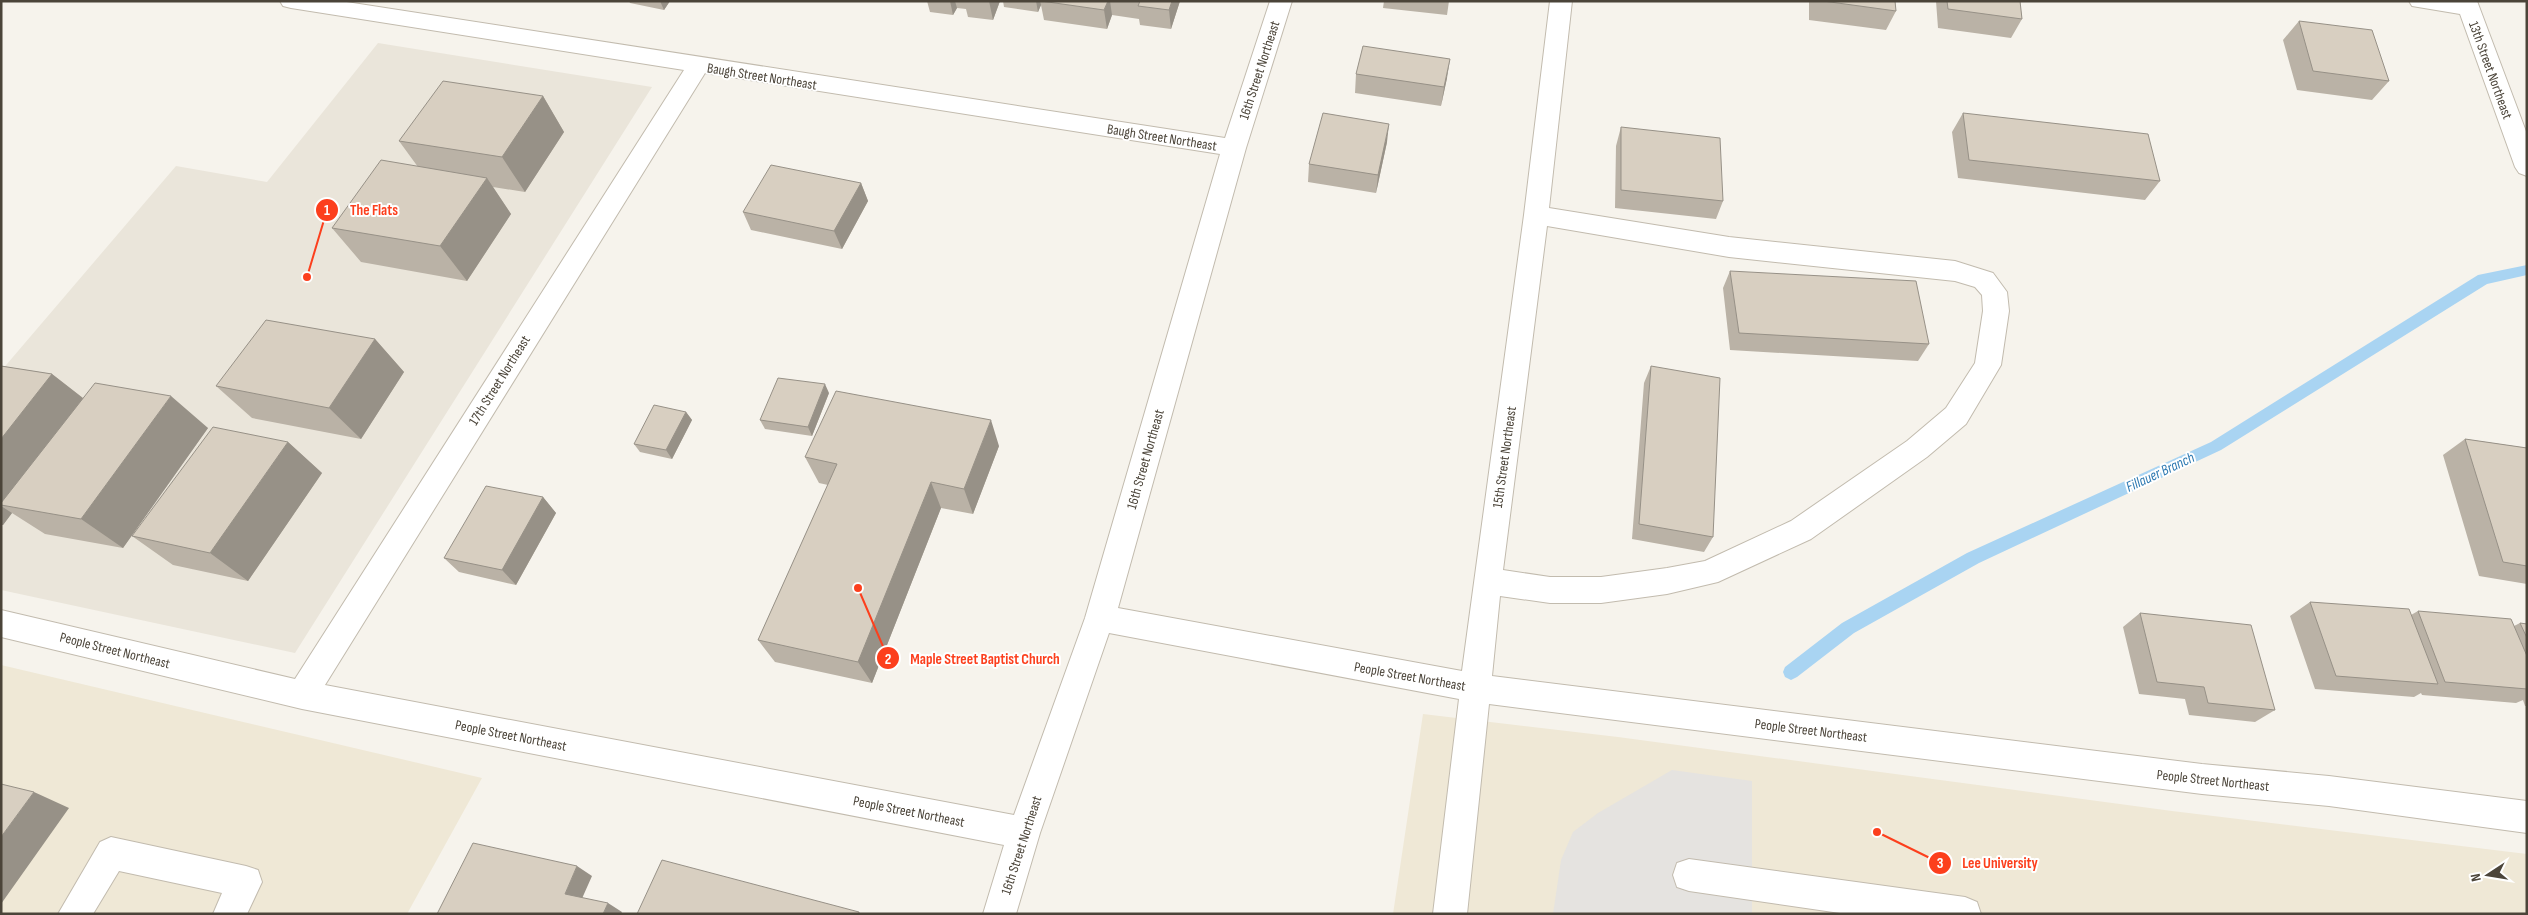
<svg xmlns="http://www.w3.org/2000/svg" width="2528" height="915" font-family="'Sofia Sans Condensed',sans-serif">
	<rect width="100%" height="100%" fill="#f6f3ec"/>
	<path fill="#eae5da" d="M378 43 652 87 295 653 1 590V371L176 166 267 182Z"/>
	<path fill="#efe8d6" d="M1 665 482 778 407 914H1Z
		M1423 714 1618 737 2172 811 2527 854V914H1393Z"/>
	<path fill="#e5e3e0" d="M1672 770 1752 781V914H1553L1561 860 1573 832 1598 813Z"/>
	<g fill="none" stroke-linecap="round" stroke-linejoin="round">
		<path fill="#a9d4f2" fill-rule="evenodd" d="M2527 265V275L2487 284 2221 450 1979 563 1854 633 1797 677 1791 680 1785 677 1783 672 1785 667 1842 623 1967 553 2211 442 2478 275Z"/>
		<g stroke="#c2bbae" stroke-width="2">
			<path id="minor" d="M280 1H340L1225 138 1270 1H1292L1246 148 1118 608 1462 671 1524 215 1550 1H1572L1549 208 1729 237 1955 261 1993 273 2007 292 2009 311 2001 365 1966 424 1927 457 1811 539 1718 582 1667 594 1601 603H1550L1500 596 1492 676 2202 764 2329 776 2527 801V833L2329 806 2202 794 1489 704 1467 914H1433L1459 699 1109 633 1040 833 1016 914H983L1004 845 302 709 1 637V610L295 679 684 70 291 8 283 6ZM705 73 1220 154 1085 618 1014 815 325 685ZM1547 226 1729 257 1955 281 1975 287 1982 295 1983 311 1975 363 1946 408 1907 441 1791 521 1705 561 1667 568 1601 577H1550L1503 570Z
				M2409 1H2477L2527 134V176L2519 173 2515 167 2460 14 2412 6Z
				M111 837 246 866 258 870 262 882 247 914H213L222 893 119 871 93 914H58L100 842Z
				M1689 859 1965 897 1977 902 1981 914H1847L1689 891 1677 887 1673 875 1677 863Z"/>
		</g>
		<use href="#minor" fill="#fff" fill-rule="evenodd"/>
	</g>
	<path fill="#bab2a6" d="M629 1H670L664 10 630 3Z
		M927 1H1000L993 20 968 17 966 9 957 8 953 15 930 12Z
		M1003 1H1180L1171 29 1140 25 1139 19 1112 15 1107 29 1044 20 1041 5 1038 12 1004 7Z
		M1384 1H1449L1447 15 1383 8Z
		M1809 1H1895L1896 11 1886 30 1809 20Z
		M1936 1H2020L2022 19 2011 38 1938 28Z
		M2299 21 2389 81 2372 100 2297 90 2283 40Z
		M1356 74 1447 78 1441 106 1355 93Z
		M543 96 564 132 525 192 493 187 511 214 467 281 361 262 332 228 418 167 399 141Z
		M1963 113 2160 181 2145 200 1958 178 1952 132Z
		M1621 127 1723 201 1716 219 1615 208 1616 146Z
		M1387 142 1376 193 1308 182 1309 164Z
		M861 183 868 201 842 249 751 230 743 212Z
		M1730 271 1929 344 1918 361 1730 350 1723 288Z
		M375 339 404 372 361 439 252 418 216 386Z
		M1 366 52 374 83 398 208 428 123 548 45 534 12 513 3 525H1Z
		M1651 366 1713 537 1704 552 1632 539 1644 383Z
		M829 393 812 436 765 429 760 420Z
		M686 412 692 420 672 459 640 452 634 444Z
		M2465 439 2527 448V584L2479 576 2443 455Z
		M288 442 322 473 248 581 173 565 132 536Z
		M999 446 973 514 941 508 872 683 775 662 758 640 828 485 819 483 805 457Z
		M543 497 556 513 516 585 459 572 444 558Z
		M2310 602 2411 615 2418 611 2514 626 2520 623 2527 624V706H2525L2523 700 2516 703 2422 695 2421 693 2414 697 2315 689 2290 616Z
		M2140 613 2275 710 2255 722 2189 715 2185 699 2139 694 2123 627Z"/>
	<path fill="#979187" d="M660 1H670L664 10Z
		M950 1H955L957 8 953 15Z
		M989 1H1000L993 20Z
		M1036 1H1040L1041 5 1038 12Z
		M1108 1H1110L1112 15 1107 29 1104 10Z
		M1172 1H1180L1171 29 1169 10Z
		M1450 59 1447 78 1441 106 1444 87Z
		M543 96 564 132 525 192 502 157Z
		M1389 124 1387 142 1376 193 1378 175Z
		M487 178 511 214 467 281 440 246Z
		M861 183 868 201 842 249 834 231Z
		M375 339 404 372 361 439 329 408Z
		M52 374 93 406 1 505V439Z
		M825 384 829 393 812 436 808 427Z
		M171 396 208 428 123 548 81 519Z
		M686 412 692 420 672 459 666 450Z
		M991 420 999 446 973 514 964 489Z
		M288 442 322 473 248 581 210 553Z
		M931 482 941 508 872 683 858 662Z
		M543 497 556 513 516 585 502 570Z
		M1 506 12 513 3 525H1Z
		M34 792 69 808 1 904V837Z
		M577 866 592 876 580 903 565 894Z
		M608 903 622 912 621 914H603Z"/>
	<path fill="#d8cfc1" stroke="#979187" d="M1041 1H1108L1104 10Z
		M1140 1H1172L1169 10 1138 6Z
		M1823 1H1895L1896 11Z
		M1947 1H2020L2022 19 1948 9Z
		M2299 21 2372 30 2389 81 2313 71Z
		M1363 46 1450 59 1444 87 1356 74Z
		M443 81 543 96 502 157 399 141Z
		M1323 113 1389 124 1378 175 1309 164Z
		M1963 113 2148 134 2160 181 1969 160Z
		M1621 127 1720 138 1723 201 1621 190Z
		M381 160 487 178 440 246 332 228Z
		M771 165 861 183 834 231 743 212Z
		M1730 271 1916 281 1929 344 1739 333Z
		M266 320 375 339 329 408 216 386Z
		M1 366 52 374 1 439Z
		M1651 366 1720 378 1713 537 1639 524Z
		M778 378 825 384 808 427 760 420Z
		M95 383 171 396 81 519 1 505V503Z
		M836 391 991 420 964 489 931 482 858 662 758 640 837 464 805 457Z
		M654 405 686 412 666 450 634 444Z
		M213 427 288 442 210 553 132 536Z
		M2465 439 2527 448V566L2503 562Z
		M486 486 543 497 502 570 444 558Z
		M2310 602 2409 609 2438 684 2336 676Z
		M2418 611 2511 619 2527 656V689L2445 682Z
		M2140 613 2251 625 2275 710 2208 703 2204 687 2157 682Z
		M2520 623 2527 624V638Z
		M1 784 34 792 1 837Z
		M473 843 577 866 565 894 608 903 603 914H437Z
		M662 860 859 912V914H637Z"/>
	<g text-anchor="middle" stroke-width="4" stroke-linejoin="round" paint-order="stroke">
		<g font-size="14" fill="#4b4439" stroke="#fff">
			<text transform="translate(1259 70) rotate(-72)" y="5">16th Street Northeast</text>
			<text transform="translate(2491 70) rotate(70)" y="5">13th Street Northeast</text>
			<text transform="translate(762 76) rotate(9)" y="5">Baugh Street Northeast</text>
			<text transform="translate(1162 137) rotate(9)" y="5">Baugh Street Northeast</text>
			<text transform="translate(499 380) rotate(-58)" y="5">17th Street Northeast</text>
			<text transform="translate(1504 457) rotate(-82)" y="5">15th Street Northeast</text>
			<text transform="translate(1145 459) rotate(-74)" y="5">16th Street Northeast</text>
			<text transform="translate(115 650) rotate(14)" y="5">People Street Northeast</text>
			<text transform="translate(1410 676) rotate(10)" y="5">People Street Northeast</text>
			<text transform="translate(1811 730) rotate(7)" y="5">People Street Northeast</text>
			<text transform="translate(511 735) rotate(11)" y="5">People Street Northeast</text>
			<text transform="translate(2213 780) rotate(6)" y="5">People Street Northeast</text>
			<text transform="translate(909 811) rotate(11)" y="5">People Street Northeast</text>
			<text transform="translate(1021 845) rotate(-72)" y="5">16th Street Northeast</text>
		</g>
		<g font-size="15" font-style="italic" fill="#2e7ab2" stroke="#fff">
			<text transform="translate(2160 472) rotate(-25)" y="5">Fillauer Branch</text>
		</g>
	</g>
	<path fill="none" stroke="#fc3f1d" stroke-width="2" d="M307 277L327 210M858 588L888 658M1877 832L1940 863"/>
	<g fill="#fc3f1d" stroke="#fff" stroke-width="2">
		<circle cx="307" cy="277" r="5"/>
		<circle cx="858" cy="588" r="5"/>
		<circle cx="1877" cy="832" r="5"/>
		<circle cx="327" cy="210" r="12"/>
		<circle cx="888" cy="658" r="12"/>
		<circle cx="1940" cy="863" r="12"/>
	</g>
	<g font-size="15" text-anchor="middle" font-weight="bold" fill="#fff">
		<text x="327" y="215">1</text>
		<text x="888" y="664">2</text>
		<text x="1940" y="868">3</text>
	</g>
	<g font-size="15" text-anchor="middle" font-weight="bold" fill="#fc3f1d" stroke="#fff" stroke-width="4" stroke-linejoin="round" paint-order="stroke">
		<text x="374" y="215">The Flats</text>
		<text x="985" y="664">Maple Street Baptist Church</text>
		<text x="2000" y="868">Lee University</text>
	</g>
	<rect width="2528" height="915" fill="none" stroke="#4b4439" stroke-width="5"/>
	<g transform="translate(2488 875) rotate(258)" stroke="#ffffff" stroke-width="4" paint-order="stroke">
	<path d="M0-4L9 19L0 12L-9 19Z" fill="#4b4439"/>
	<text y="-8" font-size="14" font-weight="bold" text-anchor="middle" fill="#4b4439">N</text>
	</g>
</svg>
